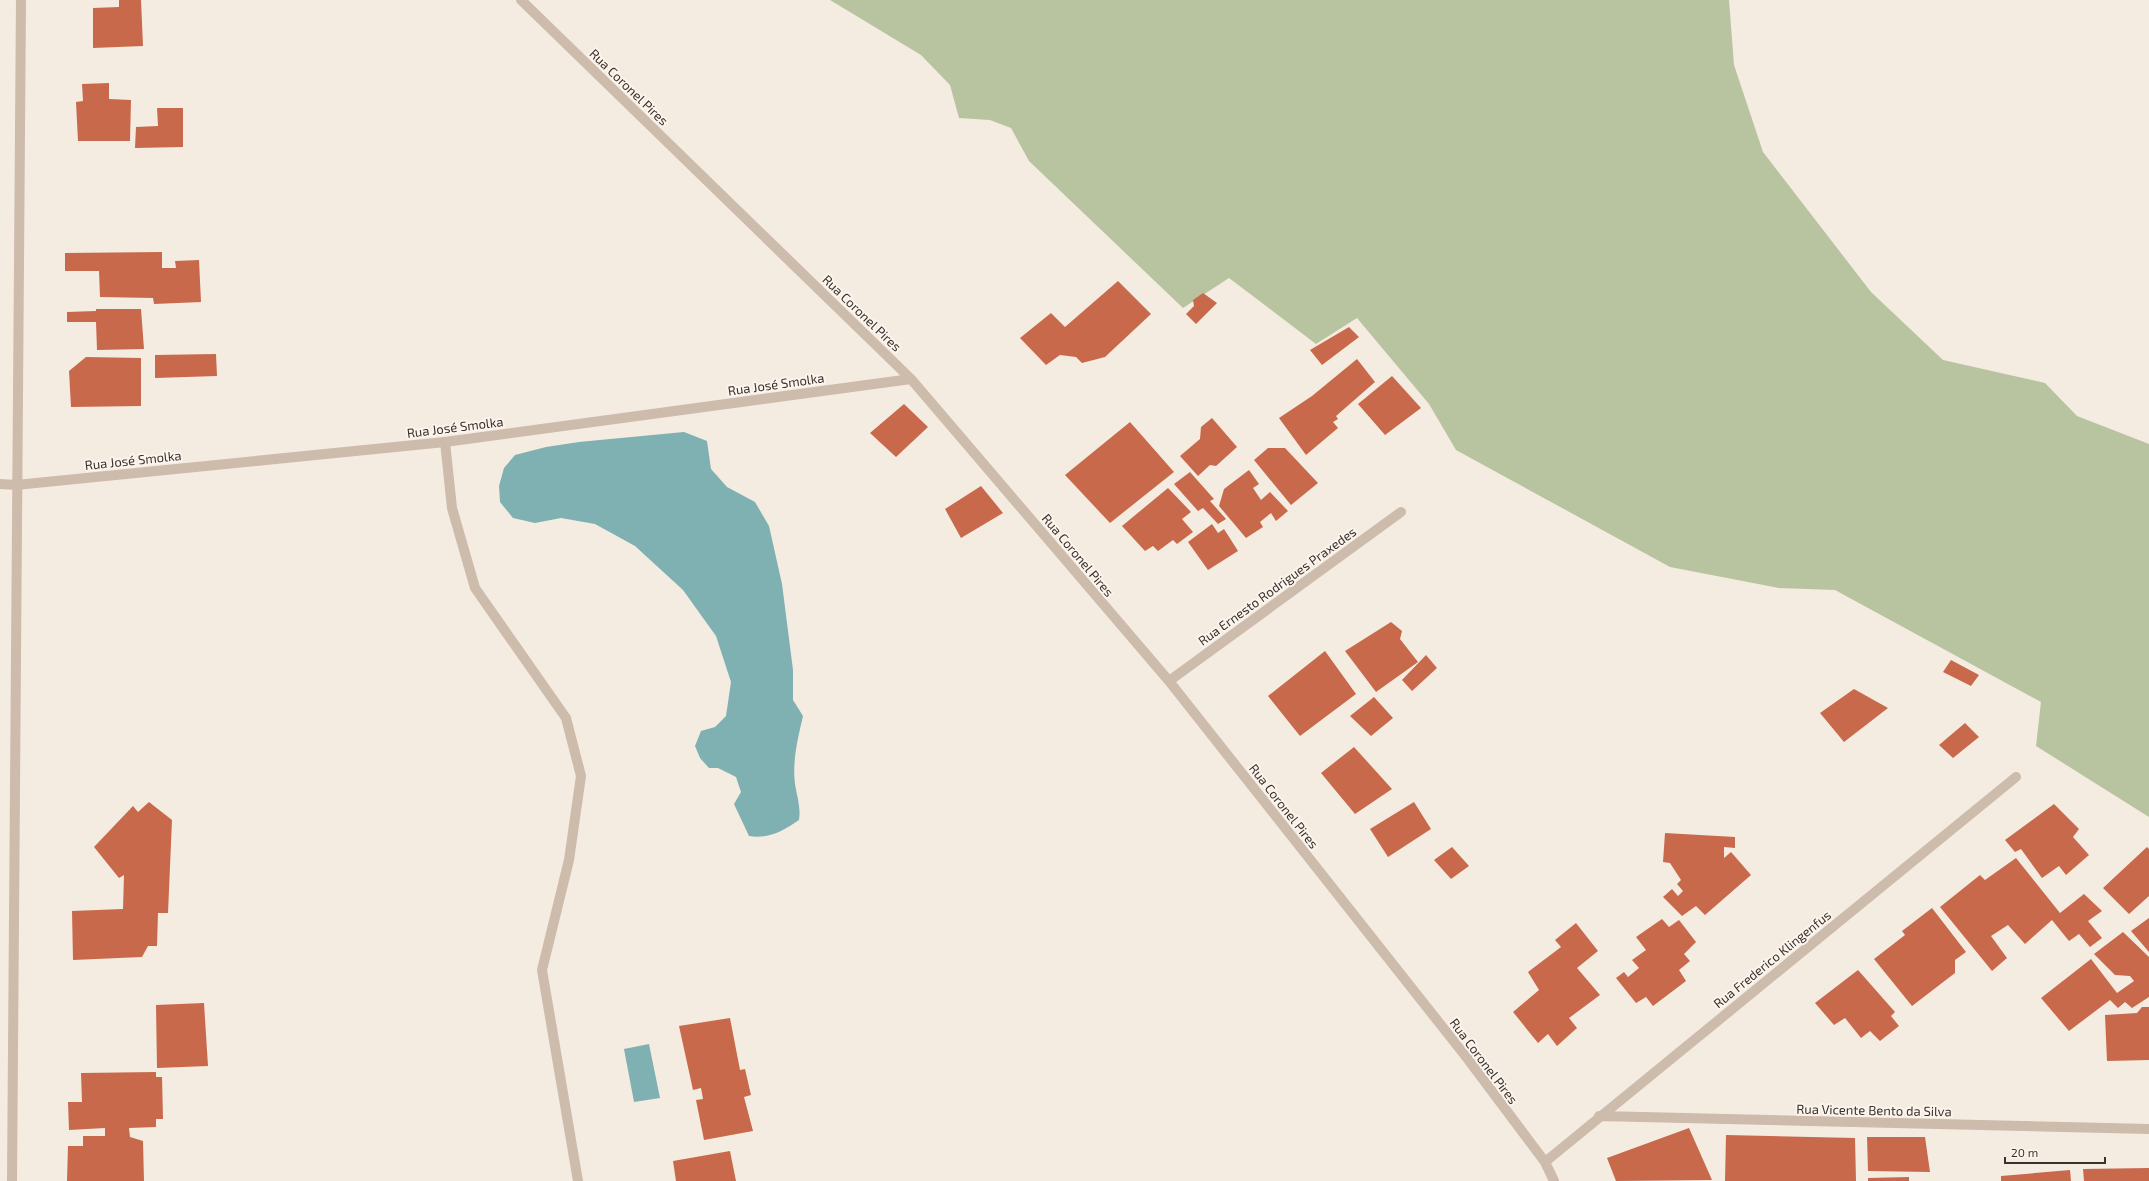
<svg xmlns="http://www.w3.org/2000/svg" width="2149" height="1181" font-family="'Exo 2',sans-serif">
	<rect width="100%" height="100%" fill="#f4ebe1"/>
	<path fill="#b8c4a0" d="M830 0H1729L1734 65 1763 152 1871 292 1943 360 2045 383 2077 416 2149 444V817L2036 746 2041 702 1835 590 1779 588 1670 567 1456 450 1429 404 1357 318 1316 344 1229 278 1183 308 1029 161 1011 128 990 120 959 118 950 85 921 55Z"/>
	<path fill="#7fb0b2" d="M684 432 707 441 711 469 727 487 755 502 769 526 782 584 793 670V700L803 716C798 737 792 762 795 784 797 797 801 807 799 820 783 831 769 839 749 836L734 804 741 792 736 777 718 768H709L700 758 695 746 701 731 715 727 726 716 731 682 716 636 683 590 635 546 595 524 561 518 535 523 513 518 500 502 499 486 504 468 515 455 546 447 579 442Z
		M649 1044 660 1098 634 1102 624 1049Z"/>
	<path fill="#c8694b" d="M119 0H141L143 46 93 48V8L119 7Z
		M109 83V99L131 100 130 141H78L76 102 83 101 82 84Z
		M157 108H183V147L135 148 136 127 158 126Z
		M162 252V268H176L175 261 199 260 201 302 154 304 153 298 100 297 99 271H65V253Z
		M1118 281 1151 314 1105 357 1082 363 1076 357 1060 355 1046 365 1020 338 1051 313 1065 327Z
		M1203 293 1217 303 1196 324 1186 314 1194 306 1193 300Z
		M96 309H141L144 349 97 350 96 322H67V312L96 311Z
		M1349 327 1359 337 1322 365 1310 350Z
		M216 354 217 376 155 378V355Z
		M86 357 141 358V406L71 407 69 371Z
		M1357 359 1375 382 1336 416 1338 419 1333 422 1338 428 1306 455 1279 418 1312 396Z
		M1392 376 1421 408 1385 435 1358 404Z
		M904 404 928 427 896 457 870 433Z
		M1212 418 1237 447 1216 466 1210 465 1198 476 1180 456 1200 439 1201 427Z
		M1130 422 1174 472 1110 523 1065 475Z
		M1268 448H1285L1318 483 1291 505 1254 460Z
		M1249 470 1259 484 1253 488 1261 500 1270 492 1288 511 1276 521 1271 513 1260 522 1263 527 1246 538 1219 506 1224 489Z
		M1190 472 1214 499 1210 501 1226 519 1218 524 1203 508 1198 511 1174 484Z
		M981 486 1003 513 961 538 945 509Z
		M1168 488 1191 512 1182 519 1193 532 1177 544 1173 540 1158 551 1153 546 1145 551 1122 526Z
		M1212 524 1218 533 1224 529 1238 551 1208 570 1188 542Z
		M1391 622 1402 631 1400 639 1418 662 1376 692 1345 651Z
		M1325 651 1356 694 1300 736 1268 696Z
		M1426 655 1437 668 1412 691 1402 680Z
		M1951 660 1979 675 1971 686 1943 672Z
		M1854 689 1888 708 1844 742 1820 713Z
		M1374 697 1393 718 1371 736 1350 716Z
		M1965 723 1979 737 1953 758 1939 745Z
		M1354 747 1392 789 1355 814 1321 773Z
		M149 802 172 820 168 913H158L157 946H148L142 957 73 960 72 911 123 909 124 875 119 878 94 847 133 806 138 812Z
		M1414 802 1431 829 1388 857 1370 829Z
		M2054 804 2079 829 2073 837 2089 855 2066 875 2059 866 2042 878 2021 849 2015 852 2005 840Z
		M1665 833 1735 837V848L1724 847V858L1731 852 1751 875 1705 915 1696 906 1682 916 1663 897 1672 889 1678 896 1683 891 1677 884 1681 880 1670 863 1663 862Z
		M1452 847 1469 866 1451 879 1434 860Z
		M2147 847 2149 849V896L2129 914 2103 888Z
		M2016 858 2060 913 2084 894 2102 911 2088 921 2102 938 2090 947 2079 934 2069 941 2052 920 2025 944 2008 925 1991 936 2007 958 1992 971 1940 907 1980 875 1985 880Z
		M1932 908 1966 952 1955 960V973L1912 1006 1874 959 1905 935 1902 931Z
		M2149 918V952L2131 931Z
		M1662 919 1669 927 1679 920 1696 942 1684 954 1690 961 1679 970 1686 981 1653 1006 1646 997 1636 1003 1616 978 1624 972 1628 977 1639 968 1632 960 1646 950 1636 937Z
		M1576 923 1598 951 1577 968 1600 995 1569 1018 1577 1028 1557 1046 1548 1034 1538 1043 1513 1012 1539 990 1528 972 1561 947 1555 940Z
		M2123 932 2149 957V997L2132 1008 2125 1002 2118 1008 2110 1000 2069 1031 2041 998 2091 959 2117 993 2134 981 2130 976 2115 975 2094 954Z
		M1858 970 1895 1012 1891 1016 1899 1026 1880 1041 1870 1031 1861 1038 1845 1018 1834 1025 1815 1003Z
		M204 1003 208 1066 157 1068 156 1005Z
		M2142 1007H2149V1060L2107 1061 2105 1015 2137 1013Z
		M730 1018 740 1070 745 1069 751 1095 744 1097 753 1131 704 1140 696 1100 703 1099 701 1088 693 1090 679 1026Z
		M156 1072V1077H162L163 1119H156V1127L129 1128 130 1137 143 1141 144 1181H67L68 1146H83V1136H105V1128L69 1130 68 1102H82L81 1073Z
		M1689 1128 1712 1180 1616 1181 1607 1158Z
		M1726 1135 1855 1138 1856 1181H1725Z
		M1867 1137H1925L1930 1172 1868 1171Z
		M730 1151 736 1181H676L673 1161Z
		M2149 1168V1181H2084L2083 1169Z
		M2070 1170 2071 1181H2001V1176Z
		M1909 1177V1181H1868V1178Z"/>
	<g fill="none" stroke-linecap="round" stroke-linejoin="round">
		<path stroke="#cdbbac" stroke-width="10" d="M445 442 452 508 475 588 566 718 581 776 569 860 542 970 578 1181"/>
		<path stroke="#cdbbac" stroke-width="10" d="M521 0 911 379 1169 681 1467 1058 1545 1162 1554 1181
			M0 484 16 485 445 442 911 379
			M1169 681 1401 512
			M1599 1116 2149 1129
			M1545 1162 2016 777
			M12 1181 21 0"/>
	</g>
	<g text-anchor="middle" stroke-width="4" stroke-linejoin="round" paint-order="stroke">
		<g font-size="13" fill="#3b302b" stroke="#fbf5ee">
			<text transform="translate(629 87) rotate(44)" y="5">Rua Coronel Pires</text>
			<text transform="translate(862 313) rotate(44)" y="5">Rua Coronel Pires</text>
			<text transform="translate(776 384) rotate(-8)" y="5">Rua José Smolka</text>
			<text transform="translate(455 427) rotate(-7)" y="5">Rua José Smolka</text>
			<text transform="translate(133 460) rotate(-6)" y="5">Rua José Smolka</text>
			<text transform="translate(1078 555) rotate(50)" y="5">Rua Coronel Pires</text>
			<text transform="translate(1277 586) rotate(-36)" y="5">Rua Ernesto Rodrigues Praxedes</text>
			<text transform="translate(1284 806) rotate(52)" y="5">Rua Coronel Pires</text>
			<text transform="translate(1772 959) rotate(-39)" y="5">Rua Frederico Klingenfus</text>
			<text transform="translate(1484 1061) rotate(53)" y="5">Rua Coronel Pires</text>
			<text transform="translate(1874 1110) rotate(1)" y="5">Rua Vicente Bento da Silva</text>
		</g>
	</g>
	<path d="M2005 1157v6h100v-6" fill="none" stroke="#3b302b" stroke-width="2"/>
	<text x="2011" y="1157" font-size="12" fill="#3b302b" stroke="#fbf5ee" stroke-width="3" paint-order="stroke">20 m</text>
</svg>
